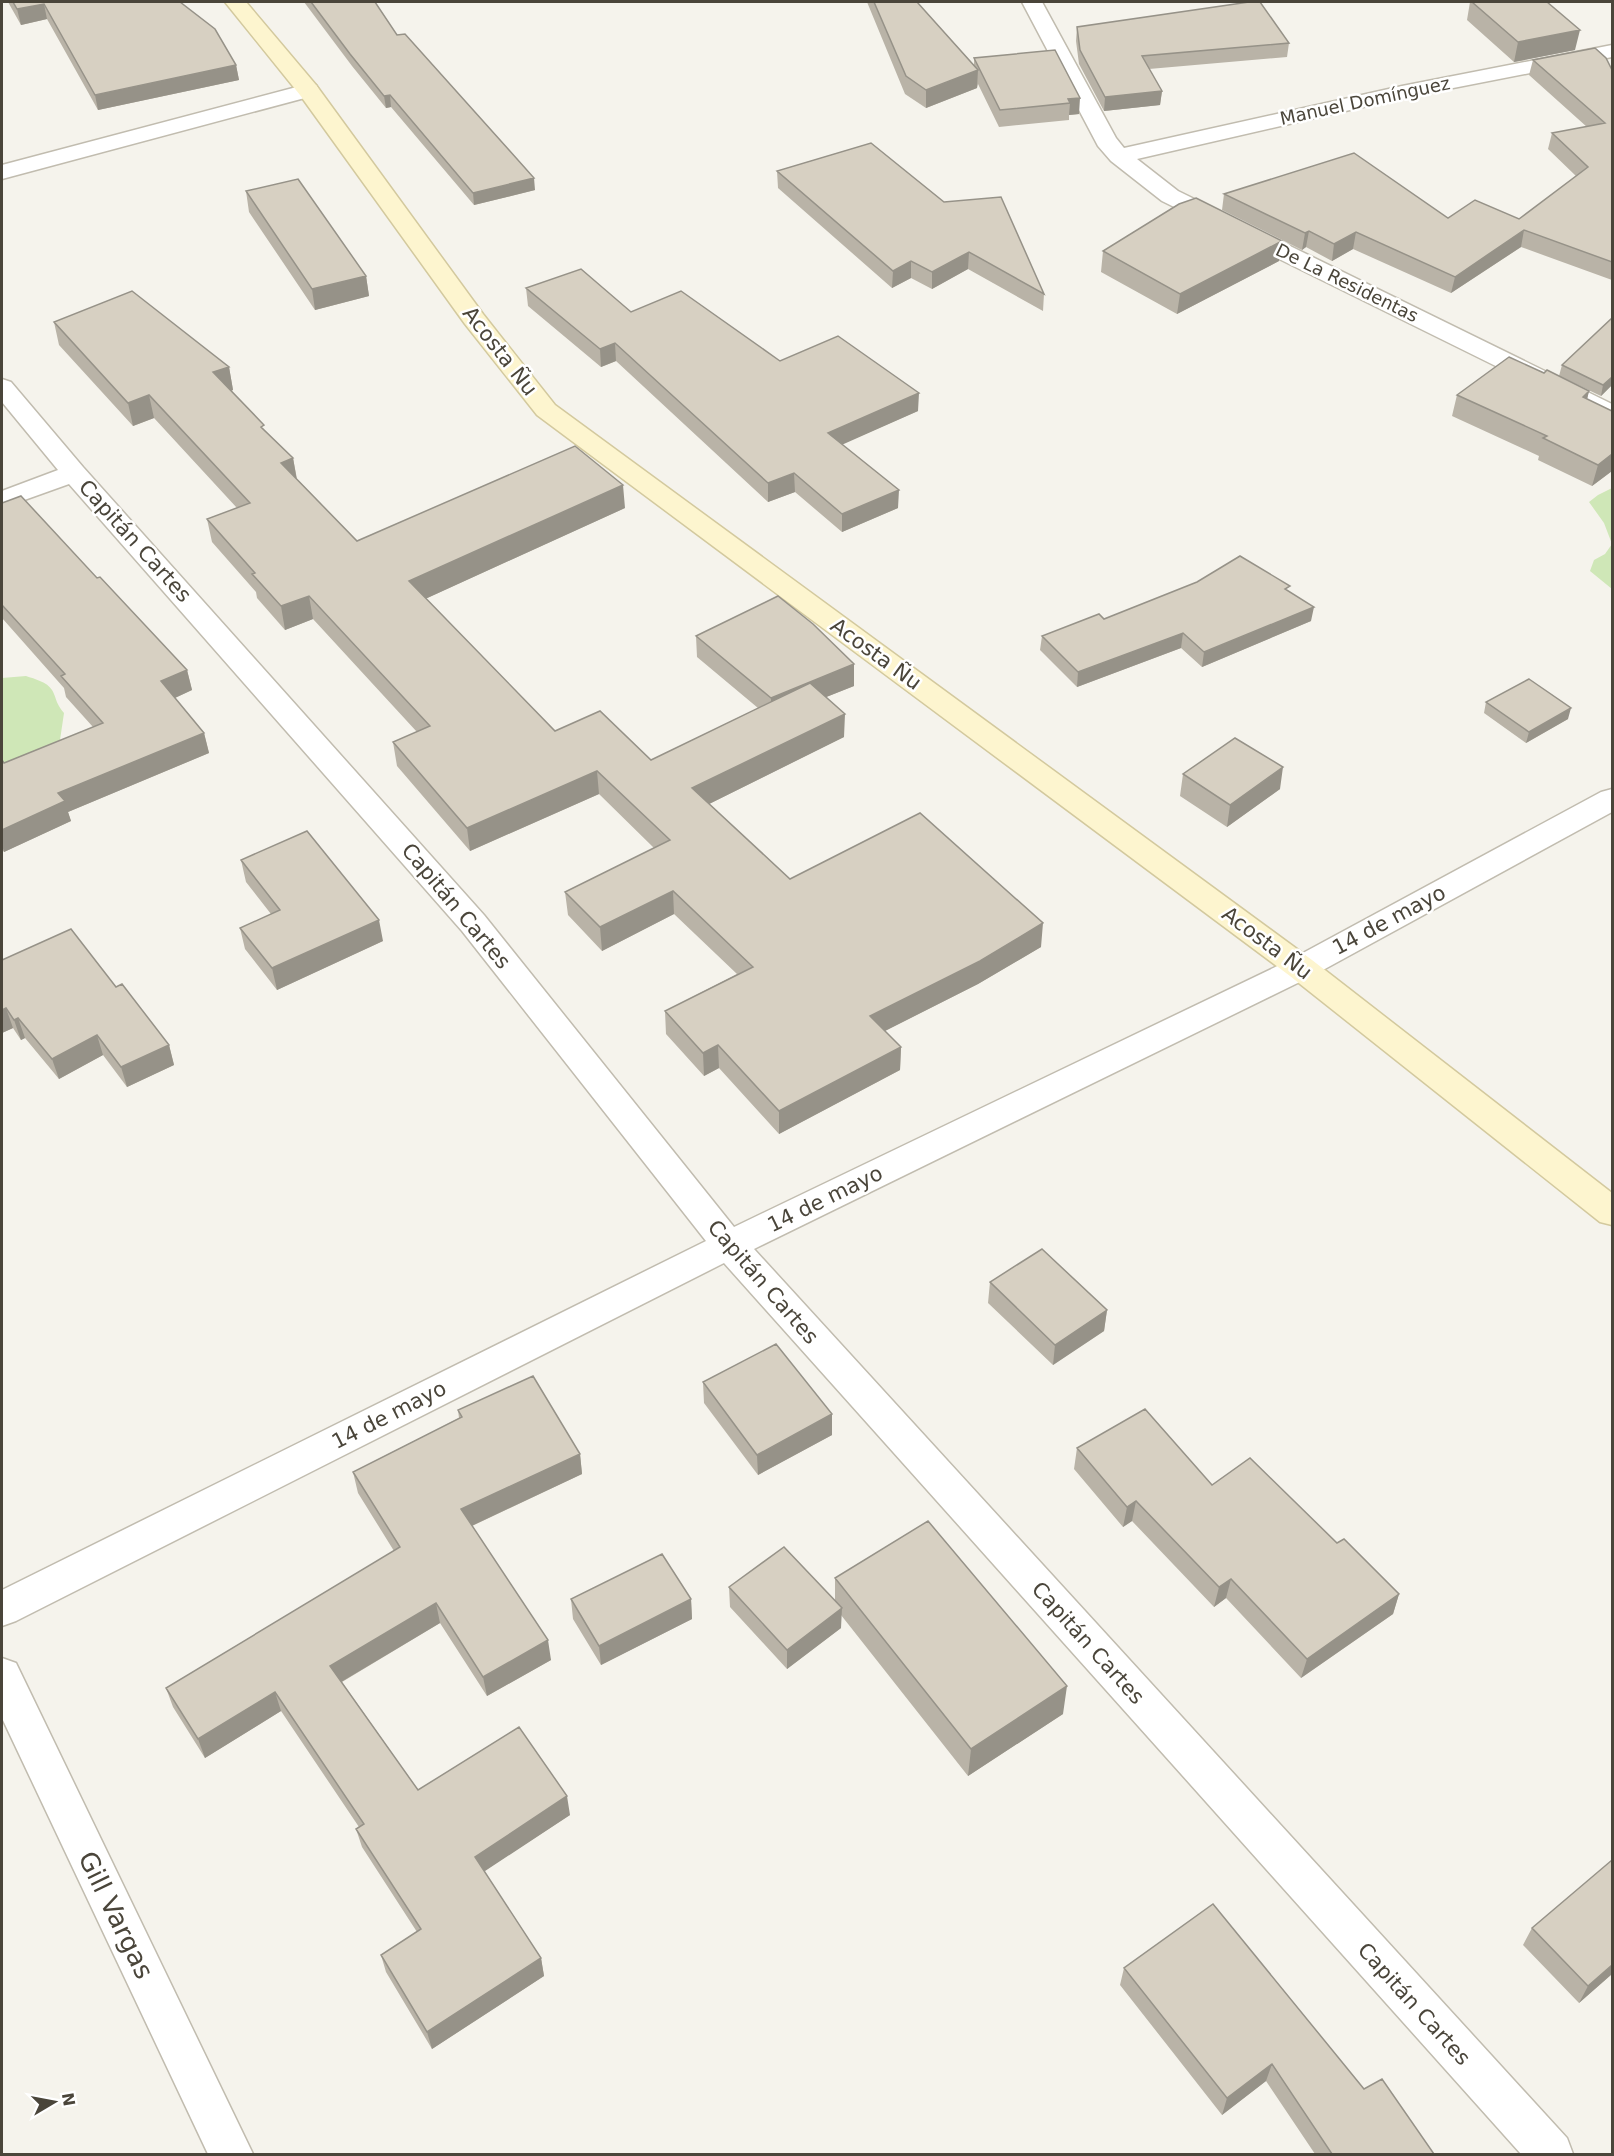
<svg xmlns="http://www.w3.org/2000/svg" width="1614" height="2156" font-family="'DejaVu Sans',sans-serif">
	<rect width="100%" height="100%" fill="#f5f3ec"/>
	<path fill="#cfe7b7" d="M1612 488V544L1604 523 1589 502 1598 495Z
		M1612 544V589L1590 571 1594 560 1605 554Z
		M26 676C35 679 47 682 52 690 57 699 55 702 64 713L60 740 48 754 2 768V678Z"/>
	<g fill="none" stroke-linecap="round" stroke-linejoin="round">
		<g stroke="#c1bcaf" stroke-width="3">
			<path id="street" d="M1022 2H1042L1116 138 1124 148 1402 86 1612 45V57L1402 98 1137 159 1178 191 1612 404V421L1603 419 1162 201 1111 161 1098 146Z
				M308 84 316 85 319 90 316 95 2 179V165Z
				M2 379 11 382 83 467 484 915 734 1227 1290 960 1601 792 1612 789V812L1312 976 754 1249 1567 2138 1573 2154H1521L724 1263 16 1621 2 1626V1590L706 1241 462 931 69 484 2 508V491L58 470 2 402Z
				M2 1658 16 1663 253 2154H208L2 1718Z"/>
		</g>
		<g stroke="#d3c99e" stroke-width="3">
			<path id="secondary" d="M225 2H246L316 85 483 314 555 405 1312 960 1612 1193V1225L1600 1222 1290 976 537 415 465 324 300 95Z"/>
		</g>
		<use href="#street" fill="#fff" fill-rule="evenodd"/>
		<use href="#secondary" fill="#fdf5cf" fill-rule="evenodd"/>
	</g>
	<path fill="#b9b3a7" d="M8 2H180L236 65 239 80 98 110 47 19 21 25Z
		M304 2H375L397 35 535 190 474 205 391 107 386 108 352 66Z
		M867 2H917L974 65V58L1055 50 1079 114 1069 115V120L999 127 978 84 977 88 926 108 905 94Z
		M1470 2H1547L1575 50 1514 62 1467 20Z
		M1077 27 1289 43 1287 57 1149 69 1162 91 1160 105 1104 111 1079 64 1076 41Z
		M1533 60 1612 70V280L1521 247 1451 293 1353 249 1332 261 1306 247 1302 250 1222 210 1224 194 1448 218 1519 219 1576 176 1548 149 1552 133 1587 127 1529 75Z
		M871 143 1044 294 1043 311 968 269 932 289 911 278 892 288 778 188 777 171Z
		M246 191 366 276 369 296 315 310 249 212Z
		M1282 241 1279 261 1177 314 1101 272 1103 251Z
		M526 288 631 312 780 361 918 411 842 444 898 508 842 532 795 492 768 502 616 361 601 367 528 306Z
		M1612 318V385L1601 396 1559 376 1562 365Z
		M54 322 229 367 233 390 231 391 265 431 293 458 297 479 357 541 625 508 425 599 555 731 651 760 758 708 697 657 696 636 854 664V686L826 697 844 737 709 804 790 879 1041 947 978 984 885 1031 901 1047 900 1070 779 1134 719 1068 704 1076 666 1034 665 1011 737 974 674 914 602 951 568 915 565 892 654 848 599 794 470 851 397 766 393 742 417 732 313 619 285 630 257 598 256 592 212 542 207 519 237 508 154 418 133 426 59 345Z
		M1544 373 1589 391 1587 399 1612 411V471L1592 486 1538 460 1539 456 1452 416 1457 395Z
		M2 503 97 578 187 670 192 690 175 698 204 733 209 753 68 812 71 821 4 852 2 849V760L4 763 93 727 66 697 64 688 2 618Z
		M1289 592 1311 621 1202 667 1181 648 1077 687 1040 650 1042 636 1104 619Z
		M1486 702 1568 719 1526 743 1484 713Z
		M1183 774 1280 789 1227 827 1180 796Z
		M241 860 383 941 277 990 245 949 240 928 271 914 246 882Z
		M2 960 116 987 169 1045 174 1065 127 1087 103 1055 59 1079 25 1038 21 1040 13 1028 2 1033Z
		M990 1282 1107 1310 1104 1331 1053 1365 988 1303Z
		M703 1382 832 1435 758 1475 704 1403Z
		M458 1410 580 1454 582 1474 472 1526 551 1660 487 1696 440 1623 342 1682 418 1790 570 1815 484 1871 541 1958 544 1976 432 2049 386 1972 381 1955 417 1932 362 1847 356 1829 359 1827 281 1711 205 1758 173 1707 166 1688 394 1551 358 1493 353 1472 459 1418Z
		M1077 1448 1212 1485 1337 1543 1399 1594 1393 1614 1301 1678 1226 1598 1214 1607 1132 1521 1123 1527 1074 1469Z
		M835 1578 1063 1714 968 1776 841 1615V1628L787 1669 730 1607 729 1587 835 1601Z
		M571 1599H691L692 1619 601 1665 573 1619Z
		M1532 1928 1612 1974 1579 2003 1523 1945Z
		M1124 1968 1364 2089 1434 2154H1315L1266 2081 1222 2115 1120 1985Z"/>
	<path fill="#969288" d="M44 4 47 19 21 25 17 9Z
		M1580 30 1575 50 1514 62 1518 42Z
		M236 65 239 80 98 110 95 95Z
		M978 70 977 88 926 108V90Z
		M1162 91 1160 105 1104 111 1105 97Z
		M390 95 391 107 386 108 384 96Z
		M1080 98 1079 114 1069 115 1070 103 1068 99Z
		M534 178 535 190 474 205 473 193Z
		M1524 230 1521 247 1451 293 1455 277Z
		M1309 231 1306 247 1302 250 1305 233Z
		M1356 232 1353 249 1332 261 1334 244Z
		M1282 241 1279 261 1177 314 1180 294Z
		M969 252 968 269 932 289V272Z
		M911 261V278L892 288 893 271Z
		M366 276 369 296 315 310 312 289Z
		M615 343 616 361 601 367 600 349Z
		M229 367 233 390 217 395 213 372Z
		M1612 377V385L1601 396 1603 385Z
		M1589 391 1584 412 1583 397Z
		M919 393 918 411 828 451V433Z
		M149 395 154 418 133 426 128 403Z
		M1612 454V471L1592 486 1598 465Z
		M293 458 297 481 281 463Z
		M794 473 795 492 768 502V483Z
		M623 485 625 508 412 605 409 581Z
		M899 490 898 508 842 532V514Z
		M309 596 313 619 285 630 281 606Z
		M1314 607 1311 621 1202 667 1204 652Z
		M1183 633 1181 648 1077 687 1078 672Z
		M854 664V686L771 719V698Z
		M187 670 192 690 166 702 161 681Z
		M1571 708 1568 719 1526 743 1529 732Z
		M845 714 844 737 693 812 692 788Z
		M204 733 209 753 68 812 71 821 4 852 2 845V830L58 793Z
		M1283 767 1280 789 1227 827 1230 805Z
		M597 771 599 794 470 851 467 828Z
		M673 891 674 914 602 951 600 927Z
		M379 920 383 941 277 990 272 968Z
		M1043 923 1041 947 978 984 869 1039 870 1016Z
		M6 1008 13 1028 2 1033V1010Z
		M18 1018 25 1038 21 1040 14 1020Z
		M97 1035 103 1055 59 1079 52 1059Z
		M169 1045 174 1065 127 1087 121 1067Z
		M718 1045 719 1068 704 1076 703 1053Z
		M901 1047 900 1070 779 1134V1111Z
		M1107 1310 1104 1331 1053 1365 1055 1345Z
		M832 1414V1435L758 1475 757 1455Z
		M580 1454 582 1474 465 1529 461 1509Z
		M1136 1501 1132 1521 1123 1527 1127 1507Z
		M1231 1579 1226 1598 1214 1607 1219 1587Z
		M1399 1594 1393 1614 1301 1678 1307 1659Z
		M691 1599 692 1619 601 1665 599 1646Z
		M436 1603 440 1623 336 1685 330 1666Z
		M842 1608 841 1628 787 1669V1650Z
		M548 1640 551 1660 487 1696 483 1677Z
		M1067 1686 1063 1714 968 1776 971 1749Z
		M275 1692 281 1711 205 1758 198 1739Z
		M567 1796 570 1815 479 1875 475 1857Z
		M541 1958 544 1976 432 2049 427 2032Z
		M1612 1965V1974L1579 2003 1588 1986Z
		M1272 2064 1266 2081 1222 2115 1227 2098Z"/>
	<path fill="#d7d0c2" stroke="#969288" stroke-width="1.5" d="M13 2H180L215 29 236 65 95 95 44 4 17 9Z
		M311 2H375L397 35 405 34 534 178 473 193 390 95 384 96 350 54Z
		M874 2H917L978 70 926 90 906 76Z
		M1249 2H1260L1289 43 1142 56 1162 91 1105 97 1080 50 1077 27Z
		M1472 2H1547L1580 30 1518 42Z
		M1595 48 1606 58 1612 70V262L1524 230 1455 277 1356 232 1334 244 1309 231 1305 233 1224 194 1354 153 1448 218 1475 200 1519 219 1588 167 1552 133 1605 123 1533 60Z
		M1055 50 1080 98 1068 99 1070 103 1000 110 974 58Z
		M871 143 944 202 1001 197 1044 294 969 252 932 272 911 261 893 271 777 171Z
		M298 179 366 276 312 289 246 191Z
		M1196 198 1282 241 1180 294 1103 251 1179 204Z
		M581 269 631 312 681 291 780 361 838 336 919 393 828 433 899 490 842 514 794 473 768 483 615 343 600 349 526 288Z
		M132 291 229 367 213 372 264 425 261 427 293 458 281 463 357 541 575 446 623 485 409 581 555 731 600 711 651 760 810 683 845 714 692 788 790 879 920 813 1043 923 980 961 870 1016 901 1047 779 1111 718 1045 703 1053 665 1011 753 967 673 891 600 927 565 892 670 840 597 771 467 828 393 742 430 726 309 596 281 606 252 574 255 573 207 519 250 503 149 395 128 403 54 322Z
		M1612 318V377L1603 385 1562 365Z
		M1509 357 1544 373 1547 370 1589 391 1583 397 1612 411V454L1598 465 1543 438 1547 436 1457 395Z
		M21 496 97 578 100 577 187 670 161 681 204 733 58 793 65 801 2 830V760L4 763 103 723 61 676 65 674 2 605V503Z
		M1240 556 1290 586 1285 589 1314 607 1204 652 1183 633 1078 672 1042 636 1099 614 1104 619 1197 582Z
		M778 596 813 624 854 664 771 698 696 636Z
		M1529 679 1571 708 1529 732 1486 702Z
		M1235 738 1283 767 1230 805 1183 774Z
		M307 831 379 920 272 968 240 928 280 910 241 860Z
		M71 929 116 987 122 984 169 1045 121 1067 97 1035 52 1059 18 1018 14 1020 6 1008 2 1010V960Z
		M1042 1249 1107 1310 1055 1345 990 1282Z
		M776 1344 832 1414 757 1455 703 1382Z
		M533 1376 580 1454 461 1509 548 1640 483 1677 436 1603 330 1666 418 1790 519 1727 567 1796 475 1857 541 1958 427 2032 381 1955 421 1929 356 1829 364 1824 275 1692 198 1739 166 1688 400 1547 353 1472 462 1417 458 1410Z
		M1145 1409 1212 1485 1250 1458 1337 1543 1344 1539 1399 1594 1307 1659 1231 1579 1219 1587 1136 1501 1127 1507 1077 1448Z
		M928 1521 1067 1686 971 1749 835 1578Z
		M784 1547 842 1608 787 1650 729 1587Z
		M662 1554 691 1599 599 1646 571 1599Z
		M1612 1860V1965L1588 1986 1532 1928Z
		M1213 1904 1364 2089 1382 2079 1434 2154H1332L1272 2064 1227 2098 1124 1968Z"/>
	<g text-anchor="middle" stroke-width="5" stroke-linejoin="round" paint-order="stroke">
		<g font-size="18" fill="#4a453a" stroke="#fff">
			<text transform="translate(1365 101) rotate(-12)" y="6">Manuel Domínguez</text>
			<text transform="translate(1347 283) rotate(26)" y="6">De La Residentas</text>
		</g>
		<g font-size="21" fill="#4a453a" stroke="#fff">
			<text transform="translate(500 351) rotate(52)" y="7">Acosta Ñu</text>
			<text transform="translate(135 541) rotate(48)" y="7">Capitán Cartes</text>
			<text transform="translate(876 654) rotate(36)" y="7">Acosta Ñu</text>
			<text transform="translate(456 906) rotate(50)" y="7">Capitán Cartes</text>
			<text transform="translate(1389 920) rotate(-28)" y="7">14 de mayo</text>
			<text transform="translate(1267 943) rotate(37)" y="7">Acosta Ñu</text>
			<text transform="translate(825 1199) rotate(-26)" y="7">14 de mayo</text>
			<text transform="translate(763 1282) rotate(49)" y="7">Capitán Cartes</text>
			<text transform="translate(389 1415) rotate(-27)" y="7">14 de mayo</text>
			<text transform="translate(1088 1643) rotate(48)" y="7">Capitán Cartes</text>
			<text transform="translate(1414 2004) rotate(48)" y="7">Capitán Cartes</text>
		</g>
		<g font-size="26" fill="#4a453a" stroke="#fff">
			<text transform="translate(116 1915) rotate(64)" y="9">Gill Vargas</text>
		</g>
	</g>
	<rect width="1614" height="2156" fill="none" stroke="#4a453a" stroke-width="6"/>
	<g transform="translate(54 2102) rotate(80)" stroke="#ffffff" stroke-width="4.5" paint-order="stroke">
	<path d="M0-4.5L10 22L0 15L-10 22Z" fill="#4a453a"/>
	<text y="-9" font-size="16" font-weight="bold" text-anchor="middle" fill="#4a453a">N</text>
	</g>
</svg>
